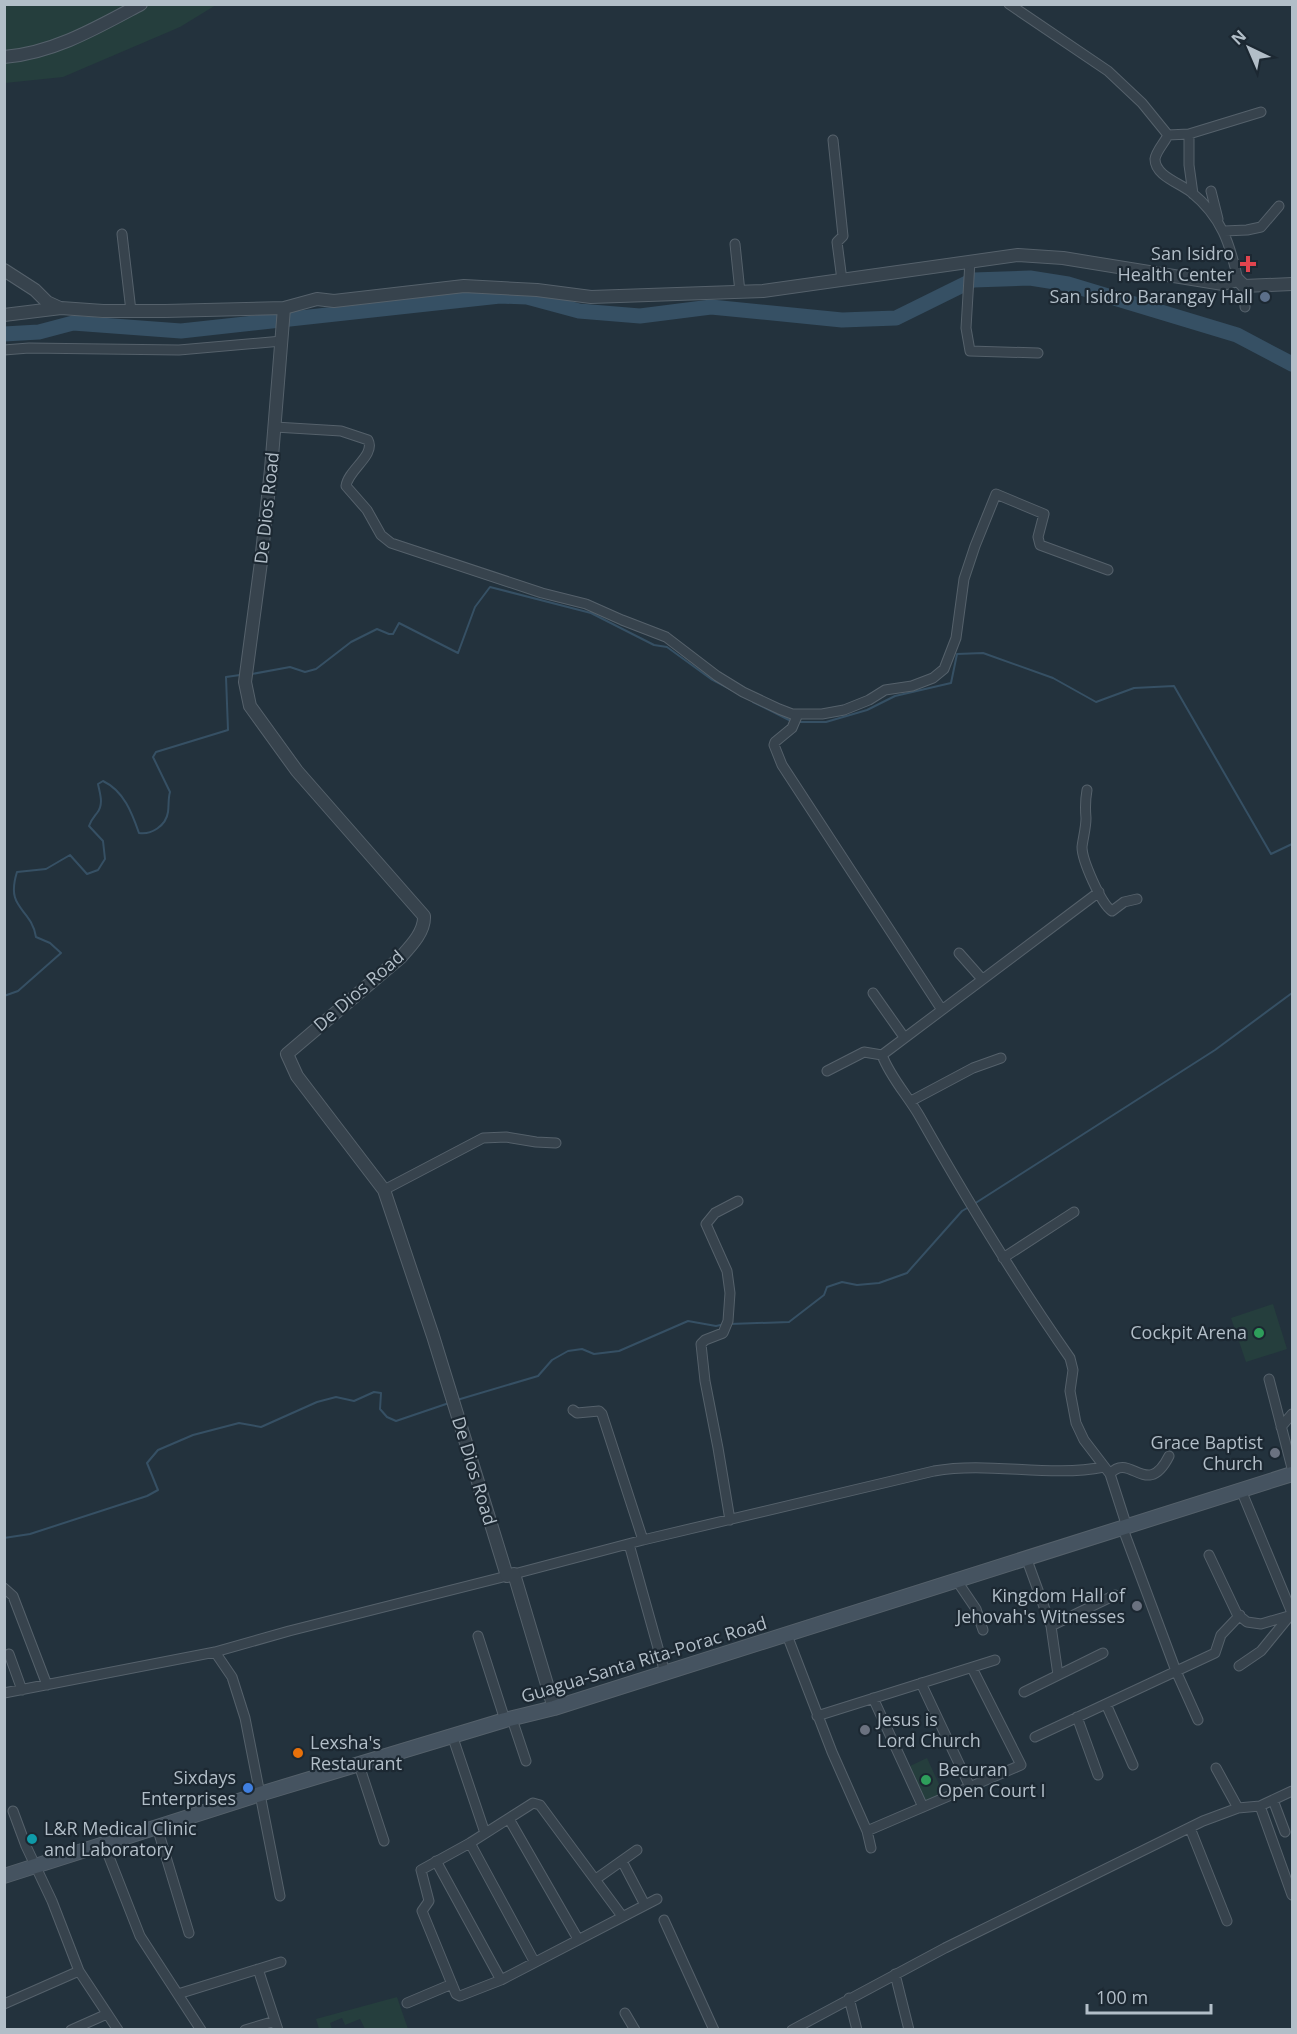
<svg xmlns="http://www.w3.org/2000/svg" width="1297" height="2034" font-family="'Open Sans',sans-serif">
	<rect width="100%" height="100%" fill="#23323d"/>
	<path fill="#253e3d" d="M5 5H216L180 27 63 77 5 83Z
		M1273 1304 1287 1349 1246 1362 1231 1318Z
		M927 1758 943 1793 925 1801 910 1766Z
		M397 1997 408 2029H365L360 2019 345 2025 342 2018 330 2023 332 2029H319L316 2019Z"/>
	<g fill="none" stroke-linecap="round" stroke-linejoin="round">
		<path stroke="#365064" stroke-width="2" d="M252 674 290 667 305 672 316 669 351 642 377 629 389 634H393L399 623 458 653 475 607 490 587 591 613 654 645 667 647 711 679 732 690
			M753 702 793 722
			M799 722H826L867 710 895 696 951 683 957 654 983 653 1053 678 1096 702 1134 688 1174 686 1271 854 1292 844
			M4 996 18 991 61 953 50 943 36 937C31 907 5 910 17 872L46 869 70 855 87 874 98 870 105 859 103 841 89 826C91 820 93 818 97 813 104 804 100 794 98 784L103 781C124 791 132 813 139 833 151 835 166 826 168 812 169 805 168 799 170 792L153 757 156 752 228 730 226 677 240 675
			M974 1204 1215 1050 1292 993
			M730 1324 789 1322 824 1295 827 1287 842 1282 857 1285 879 1283 907 1273 962 1211 969 1207
			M457 1400 538 1376 552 1360 568 1351 582 1349 594 1354 619 1351 688 1321 716 1326 725 1324
			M4 1538 30 1534 147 1496 158 1490 147 1463 158 1450 193 1435 239 1423 261 1427 317 1402 336 1397 354 1401 374 1392 381 1393 380 1409 387 1417 396 1421 449 1403"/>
		<path stroke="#365064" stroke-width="15" d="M4 334 39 332 73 323 181 331 500 296 527 297 579 311 640 316 711 307 842 320 896 318 973 280 1030 278 1068 284 1237 335 1292 364"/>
		<g stroke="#55616b" stroke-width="11">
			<path id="minor" d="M1009 4 1108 71 1142 103 1168 135C1165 142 1156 151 1155 159 1155 176 1180 183 1191 192 1222 217 1230 244 1238 280
				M1189 134V165L1193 194
				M1168 135 1189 134 1261 112
				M833 140 843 236 837 242 842 280
				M1211 191 1218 219
				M1224 231 1247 230 1261 227 1279 206
				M122 234 131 311
				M735 244 740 292
				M970 261 966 328 970 351 1038 353
				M1244 286 1245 307
				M4 350 29 348 179 350 282 341
				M275 427 341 431 368 440C376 455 348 470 346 486L367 510 381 535 391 543 542 593 586 604 622 620 666 637 717 676 743 692 779 709 792 714H822L844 710 869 700 885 690 912 686 933 678 944 669 956 638 964 579 975 546 996 494 1044 514 1038 537 1040 545 1108 570
				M798 714 792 728 775 742 774 745 782 765 942 1010
				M1087 790C1085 801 1085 807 1086 818 1086 828 1083 838 1082 847 1082 860 1101 904 1112 911L1124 902 1137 899
				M1099 892 882 1055C890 1077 908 1096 920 1117 967 1200 1016 1281 1070 1358L1073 1370 1070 1391 1076 1423 1084 1440 1110 1474 1127 1527
				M959 953 982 979
				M873 993 904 1037
				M827 1071 864 1052 882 1055
				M911 1101 973 1068 1001 1058
				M384 1190 483 1138 506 1137 536 1142 556 1143
				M1003 1258 1074 1212
				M1269 1379 1292 1468
				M573 1410 577 1413 599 1411 602 1414 643 1540
				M1281 1427 1292 1414
				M1110 1474C1130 1451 1147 1500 1169 1456
				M1241 1490 1292 1613
				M730 1520 718 1448 705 1381 701 1344 705 1340 723 1333 728 1321 730 1293 727 1271 706 1224 715 1213 738 1201
				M1123 1529 1176 1671 1198 1720
				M629 1544 665 1673
				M1209 1555 1237 1614 1247 1622 1261 1624 1292 1615
				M1027 1560 1051 1626 1058 1675
				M514 1574 643 1540 934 1471C990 1461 1048 1478 1104 1467
				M957 1581 976 1609 983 1630
				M4 1588 13 1596 47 1685
				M1051 1626 1115 1595
				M787 1635 832 1752 867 1831 871 1848
				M478 1636 505 1720
				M215 1652 232 1677 245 1718 280 1896
				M9 1654 22 1690
				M1239 1666 1261 1651 1288 1618
				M921 1683 970 1787
				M1024 1692 1103 1653
				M4 1693 215 1652 289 1631 507 1576
				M873 1698 923 1807
				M1106 1704 1133 1765
				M817 1716 995 1660
				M1077 1717 1098 1775
				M512 1719 526 1761
				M1035 1737 1215 1653 1221 1635 1240 1615
				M453 1738 485 1833
				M359 1765 384 1841
				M1216 1768 1238 1808
				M1273 1800 1285 1832
				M1260 1806 1292 1895
				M13 1811 26 1846 52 1901 79 1971 118 2030
				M509 1819 578 1939
				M157 1827 189 1933
				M1190 1828 1227 1921
				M867 1831 1021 1765 972 1668
				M470 1843 534 1961
				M104 1844 140 1936 201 2030
				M436 1861 501 1980
				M622 1861 645 1905
				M596 1879 637 1850
				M622 1916 540 1805 533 1803 470 1843 421 1870 429 1901 422 1911 456 1994 460 1996 501 1980 657 1899
				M664 1920 714 2030
				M258 1969 278 2030
				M895 1974 909 2030
				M178 1994 281 1962
				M849 1998 857 2030
				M407 2003 452 1984
				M4 2004 79 1971
				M625 2013 635 2030
				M71 2030 107 2014
				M245 2030 275 2021
				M792 2030 945 1948 1203 1821 1238 1808 1260 1806 1292 1791"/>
		</g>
		<g stroke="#55616b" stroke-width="14">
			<path id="tertiary" d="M4 57C54 53 98 27 141 4
				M4 270 35 290 47 302 60 308
				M284 308 271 469 261 562 245 682 250 706 297 771 424 916C425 932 410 947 400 958L287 1054 297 1076 384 1190 433 1336 507 1576 514 1574 554 1708
				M4 315 61 308 103 311H165L284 308 317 299 334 301 464 286 537 290 591 297 763 291 1018 255 1063 258 1223 284 1238 280 1244 286 1292 284"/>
		</g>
		<g stroke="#55616b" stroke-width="16">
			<path id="secondary" d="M4 1876 260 1794 505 1720 554 1708 1292 1474"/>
		</g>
		<use href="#minor" stroke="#37434d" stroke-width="9"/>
		<use href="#tertiary" stroke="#37434d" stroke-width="12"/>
		<use href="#secondary" stroke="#455360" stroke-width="14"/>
	</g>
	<path fill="#e0444e" stroke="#1c2832" stroke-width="2" d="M1245 255h6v6h6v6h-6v6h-6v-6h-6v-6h6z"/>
	<circle fill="#5c6f8a" stroke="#1c2832" stroke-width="2" cx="1265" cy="297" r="6"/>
	<g fill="#2e9e5b" stroke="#1c2832" stroke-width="2">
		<circle cx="1259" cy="1333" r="6"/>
		<circle cx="926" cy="1780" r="6"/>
	</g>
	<g fill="#6b7280" stroke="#1c2832" stroke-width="2">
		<circle cx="1275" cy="1453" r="6"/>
		<circle cx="1137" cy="1606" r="6"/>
		<circle cx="865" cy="1730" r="6"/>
	</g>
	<circle fill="#e8710a" stroke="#1c2832" stroke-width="2" cx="298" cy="1753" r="6"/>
	<circle fill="#3f7fe0" stroke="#1c2832" stroke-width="2" cx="248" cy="1788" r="6"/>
	<circle fill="#0f9aa8" stroke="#1c2832" stroke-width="2" cx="32" cy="1839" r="6"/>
	<g text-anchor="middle" stroke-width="4.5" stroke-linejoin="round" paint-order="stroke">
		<g font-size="18" fill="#b2bec8" stroke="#1c2832" text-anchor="end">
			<text x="1234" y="260">San Isidro<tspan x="1234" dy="21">Health Center</tspan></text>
			<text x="1253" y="303">San Isidro Barangay Hall</text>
			<text x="1247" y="1339">Cockpit Arena</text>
			<text x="1263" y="1449">Grace Baptist<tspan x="1263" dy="21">Church</tspan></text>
			<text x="1125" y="1602">Kingdom Hall of<tspan x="1125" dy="21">Jehovah's Witnesses</tspan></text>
			<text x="877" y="1726" text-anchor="start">Jesus is<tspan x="877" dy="21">Lord Church</tspan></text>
			<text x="310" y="1749" text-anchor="start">Lexsha's<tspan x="310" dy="21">Restaurant</tspan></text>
			<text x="938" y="1776" text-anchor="start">Becuran<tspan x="938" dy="21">Open Court I</tspan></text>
			<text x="236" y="1784">Sixdays<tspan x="236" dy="21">Enterprises</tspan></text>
			<text x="44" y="1835" text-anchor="start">L&amp;R Medical Clinic<tspan x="44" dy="21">and Laboratory</tspan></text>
		</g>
		<g font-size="18" fill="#b2bec8" stroke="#1c2832">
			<text transform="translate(267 508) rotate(-84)" y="6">De Dios Road</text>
			<text transform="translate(359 991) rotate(-41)" y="6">De Dios Road</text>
			<text transform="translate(474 1471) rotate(73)" y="6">De Dios Road</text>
			<text transform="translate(644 1660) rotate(-17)" y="6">Guagua-Santa Rita-Porac Road</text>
		</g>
	</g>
	<rect width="1297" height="2034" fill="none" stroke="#b2bec8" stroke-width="12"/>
	<g transform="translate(1249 48) rotate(316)" stroke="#1c2832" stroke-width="4.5" paint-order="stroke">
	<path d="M0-4.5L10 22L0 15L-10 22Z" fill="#b2bec8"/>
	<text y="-9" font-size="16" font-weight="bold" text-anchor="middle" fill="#b2bec8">N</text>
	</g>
	<path d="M1087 2004v9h124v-9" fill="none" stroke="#b2bec8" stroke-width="3"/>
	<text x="1096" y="2004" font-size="18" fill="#b2bec8" stroke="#1c2832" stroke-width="4.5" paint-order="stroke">100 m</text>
</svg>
